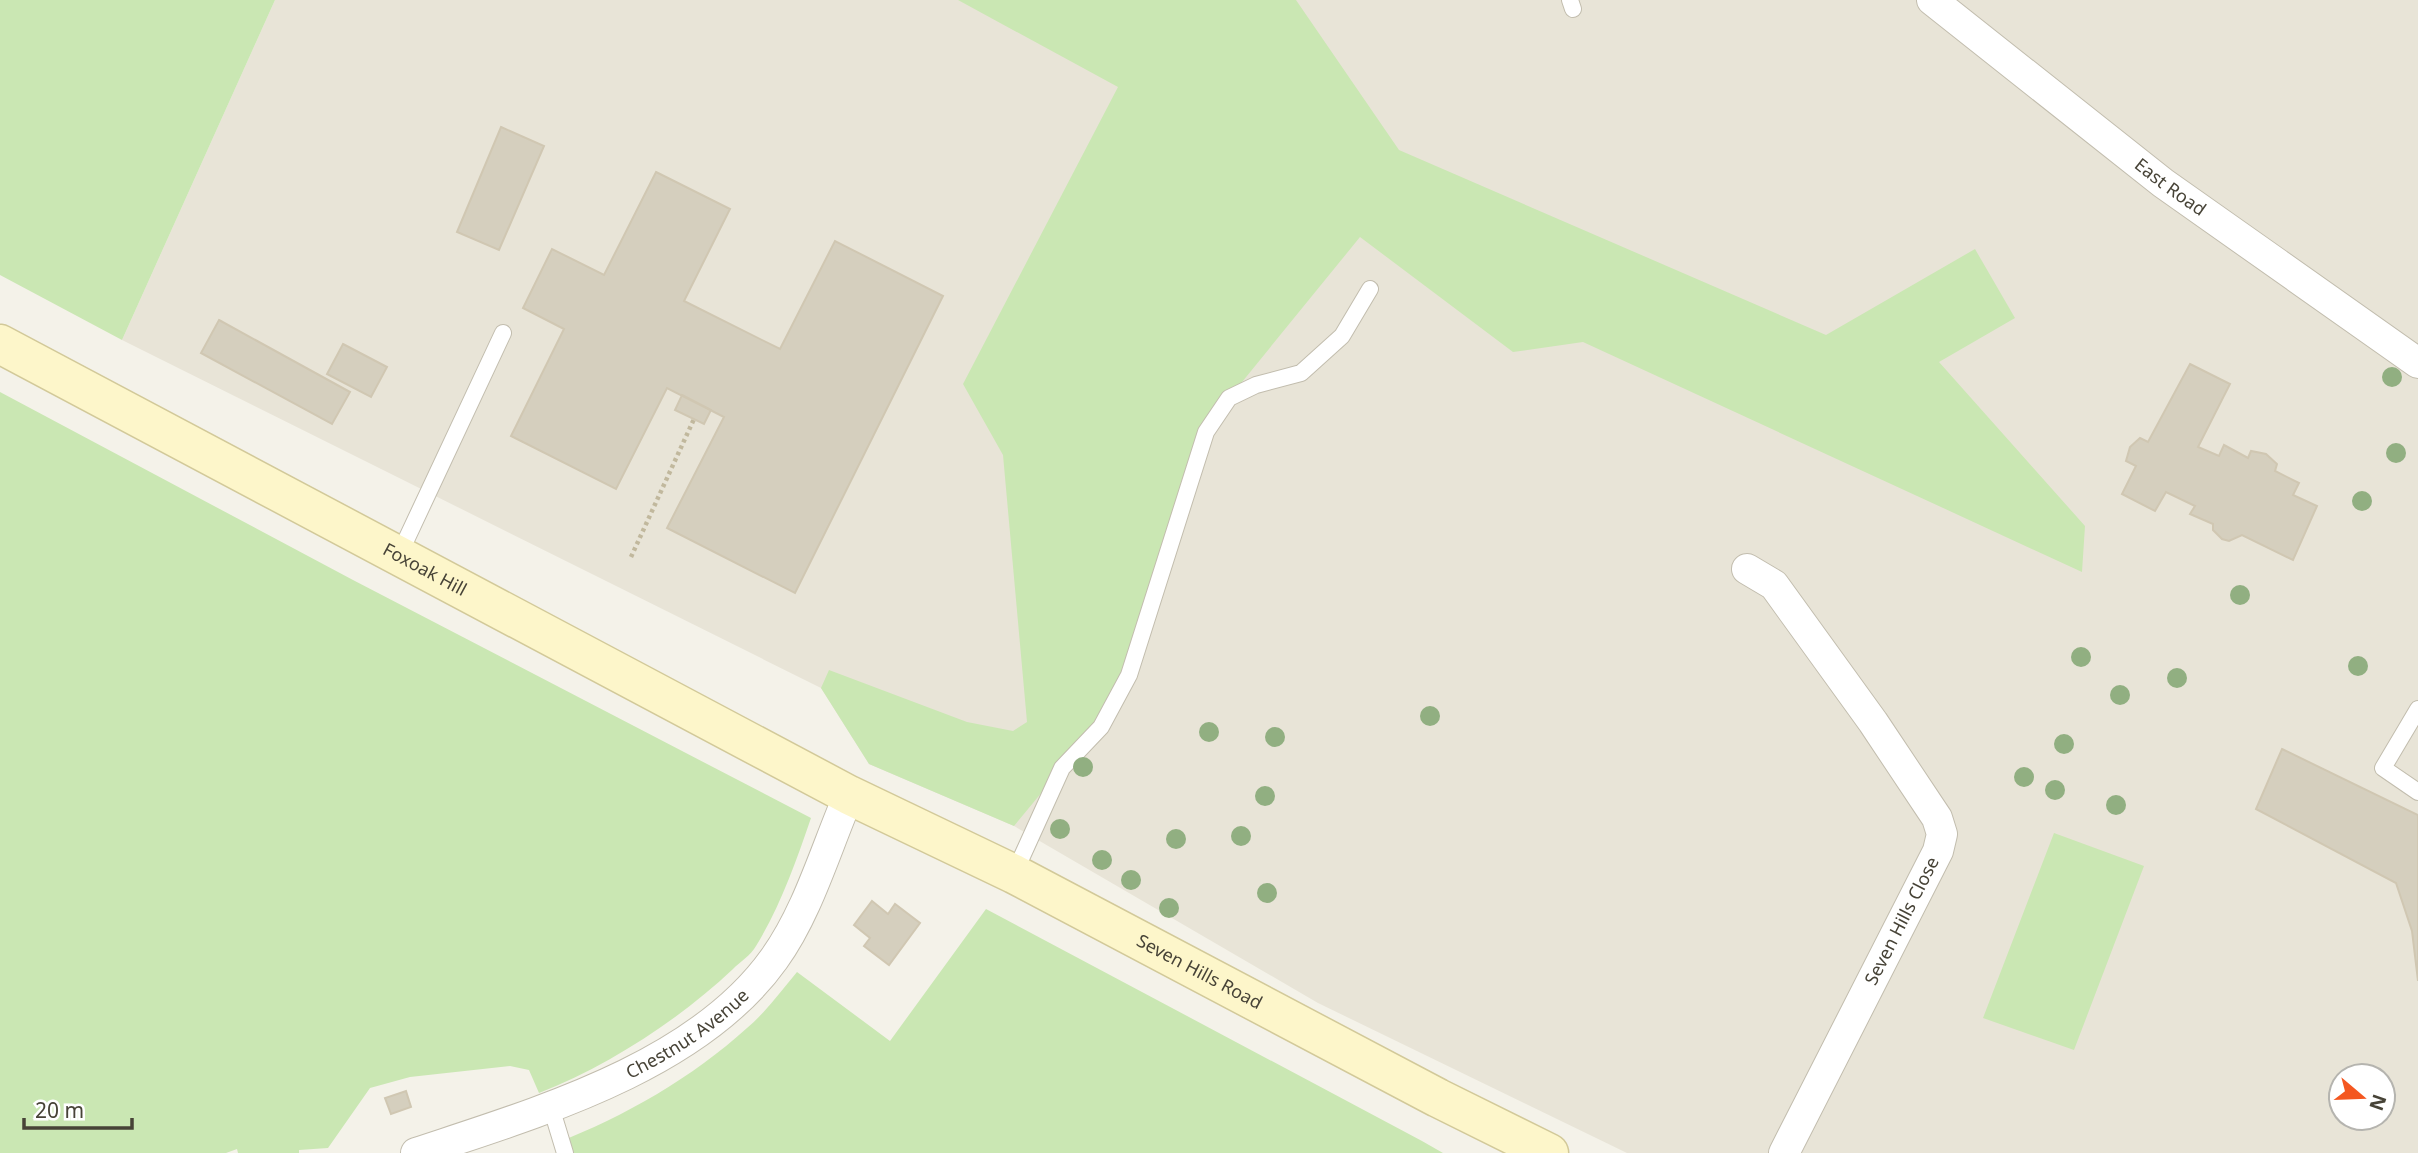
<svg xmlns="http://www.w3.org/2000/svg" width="2418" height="1153" font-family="'Noto Sans',sans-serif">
	<rect width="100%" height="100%" fill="#f4f2e9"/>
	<path fill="#e8e4d7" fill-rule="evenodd" d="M275 0H2418V1153H1627L1318 1003 1014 826 869 764 821 688 122 340ZM2341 1076H2383V1118H2341Z"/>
	<path fill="#cae7b3" d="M0 0H275L122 340 0 275Z
		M958 0H1296L1399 150 1826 335 1975 249 2015 318 1939 362 2085 526 2082 572 1583 342 1513 352 1360 237 1229 398 1206 432 1129 675 1062 768 1014 826 869 764 821 688 829 670 967 722 1013 731 1027 722 1003 455 963 384 1118 87Z
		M0 392 353 580 811 818C796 862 780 907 756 946 751 955 740 962 733 969 679 1020 608 1066 539 1093L529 1070 510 1066 410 1077 370 1088 328 1148 299 1150V1153H238L237 1149 226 1153H0Z
		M2054 833 2144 866 2074 1050 1983 1018Z
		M986 909 1422 1141 1443 1153H559L556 1143C624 1117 693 1077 747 1028 766 1012 781 991 797 972L890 1041Z"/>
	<path fill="#d5cfbe" stroke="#d0c7b2" stroke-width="2" d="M501 127 544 146 499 250 457 232Z
		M656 172 730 209 684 301 780 349 835 241 943 296 795 593 667 528 724 417 667 388 616 489 511 436 564 329 523 308 552 249 604 275Z
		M219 320 350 392 332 424 201 353Z
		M343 344 387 367 371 397 327 374Z
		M2190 364 2230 384 2198 447 2219 456 2224 445 2248 458 2251 451 2266 454 2277 464 2275 471 2299 483 2293 495 2317 506 2293 560 2242 535 2229 541 2222 539 2213 530V524L2190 514 2195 506 2166 492 2155 511 2122 494 2136 466 2126 461 2130 447 2140 438 2148 442Z
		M682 395 711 410 704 424 675 410Z
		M2282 749 2418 815V981L2412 931 2396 883 2256 809Z
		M872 901 888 914 895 904 920 923 889 965 864 946 870 938 854 925Z
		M406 1091 411 1107 391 1114 385 1098Z"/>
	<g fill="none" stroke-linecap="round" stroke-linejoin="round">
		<g stroke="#c2bdae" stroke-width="18">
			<path id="service" d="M1570 0 1573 9
				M399 555 503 333
				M2418 709 2383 768 2418 792
				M1014 874 1062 768 1101 727 1129 675 1206 432 1229 398 1256 385 1301 373 1342 336 1370 289
				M551 1107 565 1153"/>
		</g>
		<g stroke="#c2bdae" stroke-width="32">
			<g id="minor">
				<path id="s1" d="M1932 0 2163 183 2418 363"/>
				<path d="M1747 569 1774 585 1873 722 1937 818 1942 834 1938 851 1784 1153"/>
				<path id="s2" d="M416 1153C536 1113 697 1067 774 959 808 912 826 848 849 795"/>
			</g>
		</g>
		<g stroke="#d2c999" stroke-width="41">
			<g id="secondary">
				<path id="s3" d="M0 344 849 795 1014 874 1438 1098 1549 1153"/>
			</g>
		</g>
		<path stroke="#c1b89d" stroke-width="4.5" stroke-dasharray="3.5 3.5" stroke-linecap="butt" d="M631 557 694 419"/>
		<use href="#service" stroke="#fff" stroke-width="16"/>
		<use href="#minor" stroke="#fff" stroke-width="30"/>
		<use href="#secondary" stroke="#fdf6ca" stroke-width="38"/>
	</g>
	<g fill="#91af81">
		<circle cx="2392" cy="377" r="10"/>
		<circle cx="2396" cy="453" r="10"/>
		<circle cx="2362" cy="501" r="10"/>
		<circle cx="2240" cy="595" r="10"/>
		<circle cx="2081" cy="657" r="10"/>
		<circle cx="2358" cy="666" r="10"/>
		<circle cx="2177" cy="678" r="10"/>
		<circle cx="2120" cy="695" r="10"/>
		<circle cx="1430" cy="716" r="10"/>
		<circle cx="1209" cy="732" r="10"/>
		<circle cx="1275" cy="737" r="10"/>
		<circle cx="2064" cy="744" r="10"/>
		<circle cx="1083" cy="767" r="10"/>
		<circle cx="2024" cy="777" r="10"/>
		<circle cx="2055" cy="790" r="10"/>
		<circle cx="1265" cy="796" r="10"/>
		<circle cx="2116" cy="805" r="10"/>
		<circle cx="1060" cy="829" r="10"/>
		<circle cx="1241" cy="836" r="10"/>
		<circle cx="1176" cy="839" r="10"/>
		<circle cx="1102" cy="860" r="10"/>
		<circle cx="1131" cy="880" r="10"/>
		<circle cx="1267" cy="893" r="10"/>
		<circle cx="1169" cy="908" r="10"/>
	</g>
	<g text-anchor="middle" stroke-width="5" stroke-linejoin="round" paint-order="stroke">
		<g font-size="18" fill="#474337" stroke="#fff">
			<text dy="6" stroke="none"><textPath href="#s1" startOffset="303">East Road</textPath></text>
			<text dy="6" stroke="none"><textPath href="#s3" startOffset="481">Foxoak Hill</textPath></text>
			<text transform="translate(1902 921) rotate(-63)" y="6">Seven Hills Close</text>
			<text dy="6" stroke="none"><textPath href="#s3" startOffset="1354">Seven Hills Road</textPath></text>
			<text dy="6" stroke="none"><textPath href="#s2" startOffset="298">Chestnut Avenue</textPath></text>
		</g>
	</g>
	<g transform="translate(2362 1097) rotate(109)"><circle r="33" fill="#ffffff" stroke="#b5b4af" stroke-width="2"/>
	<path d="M0-5L12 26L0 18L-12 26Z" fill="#f45720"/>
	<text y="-10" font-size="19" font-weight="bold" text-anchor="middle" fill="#474337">N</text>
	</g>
	<path d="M24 1118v10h108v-10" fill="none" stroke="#474337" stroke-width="3.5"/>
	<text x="35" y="1118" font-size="21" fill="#474337" stroke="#ffffff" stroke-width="5" paint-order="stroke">20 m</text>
</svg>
